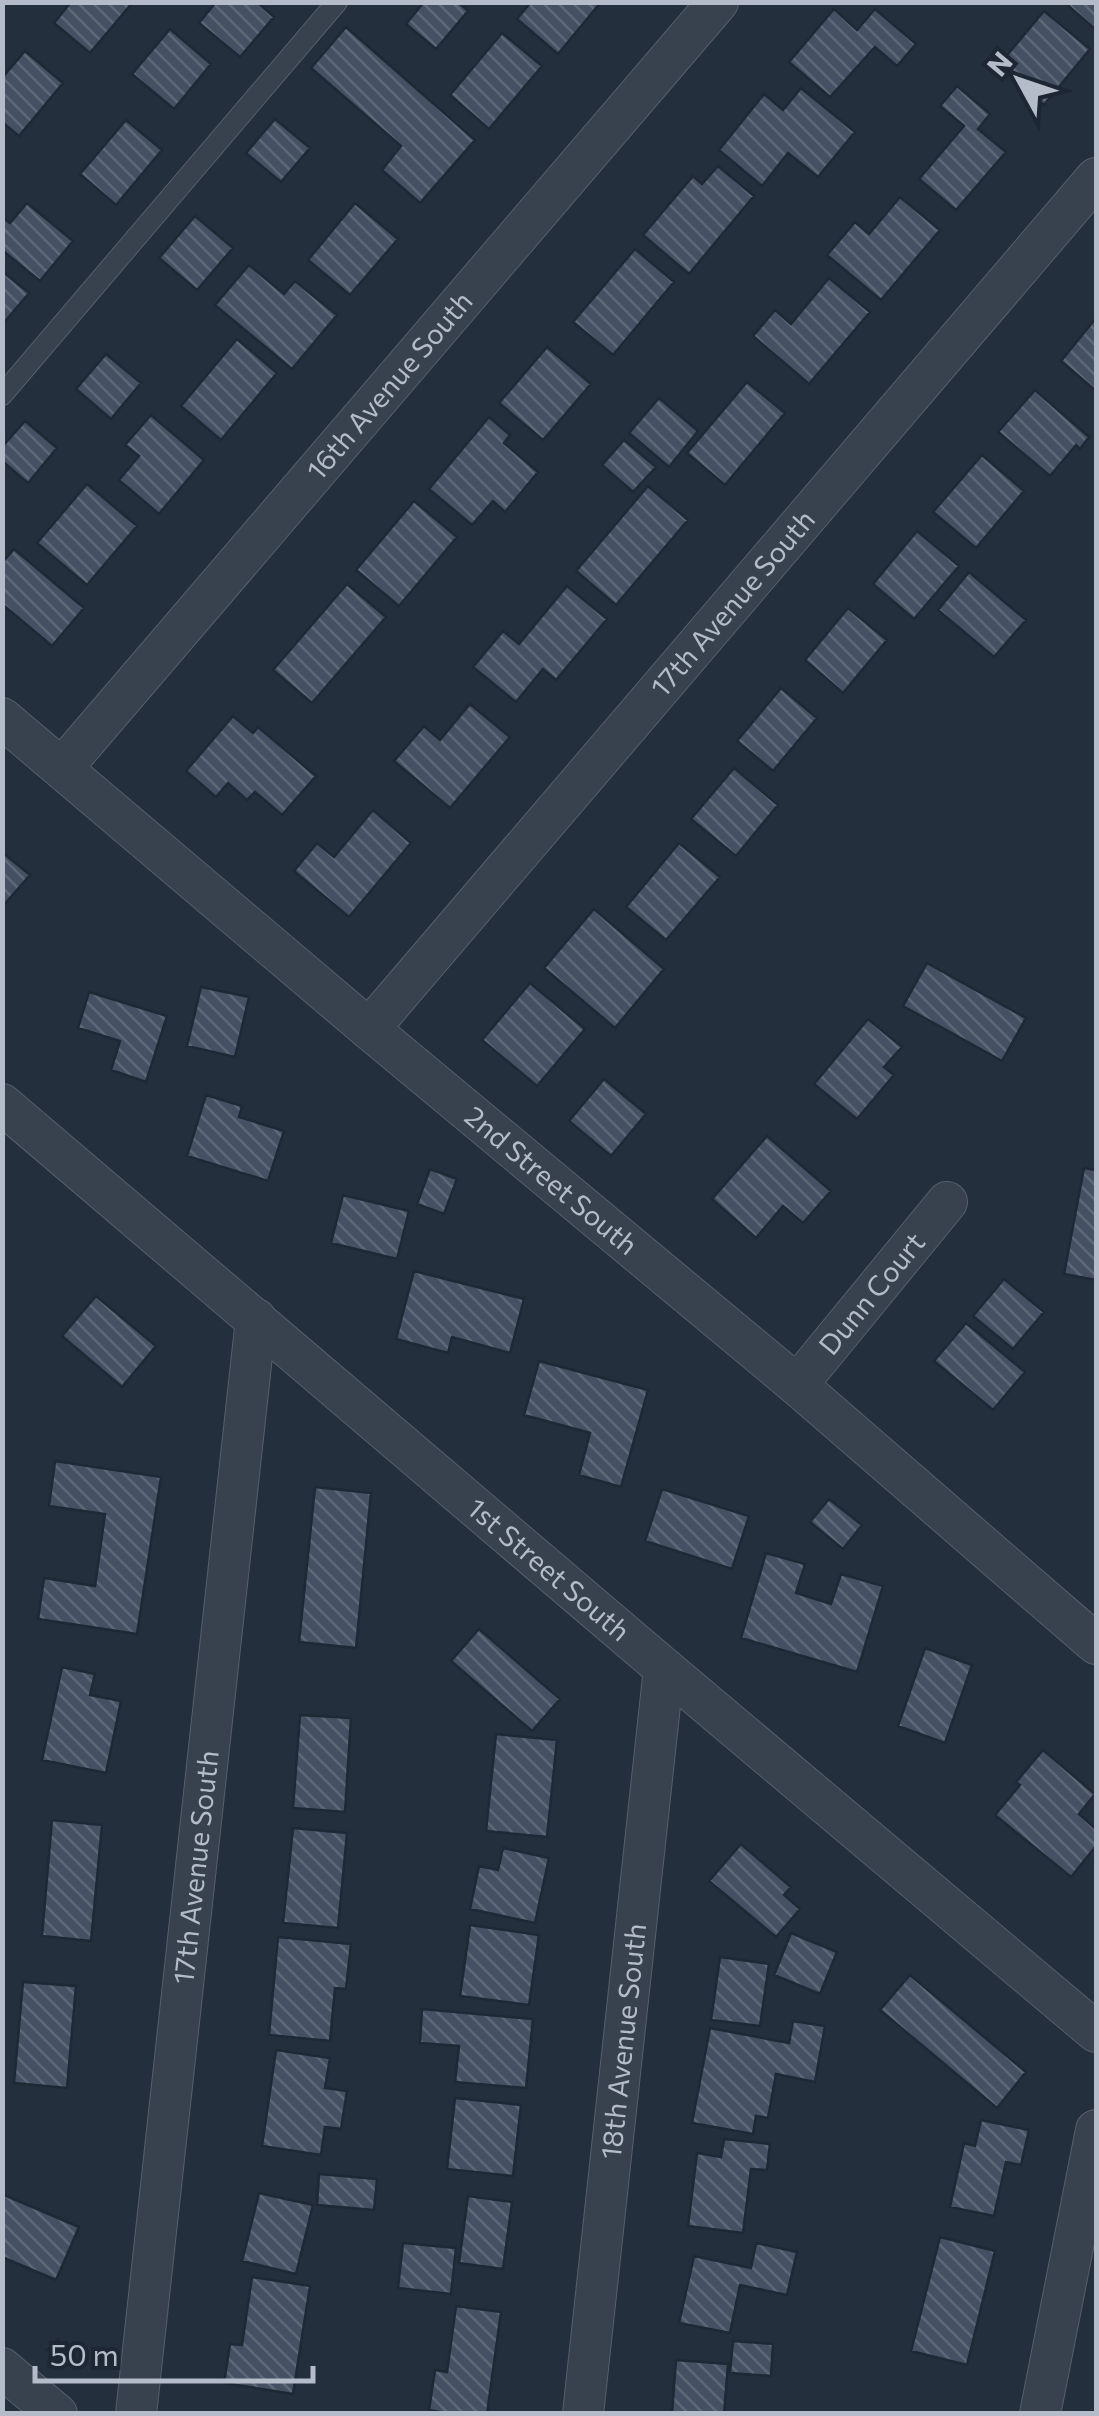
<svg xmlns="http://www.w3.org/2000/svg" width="1099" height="2416" font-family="Commissioner,sans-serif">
	<defs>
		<pattern id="building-back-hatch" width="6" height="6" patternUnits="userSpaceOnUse" patternTransform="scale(2.5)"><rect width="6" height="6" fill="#455162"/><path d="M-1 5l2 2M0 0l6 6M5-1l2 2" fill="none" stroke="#5d6877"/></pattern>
	</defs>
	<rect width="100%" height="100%" fill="#242f3e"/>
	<path fill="url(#building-back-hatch)" stroke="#1f2835" stroke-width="2.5" d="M71 2H133L90 53 54 23Z
		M216 2H257L274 17 240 57 199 23Z
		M424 2H458L468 11 436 49 406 24Z
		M531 2H601L558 54 517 19Z
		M1065 2H1096V30L1065 3Z
		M834 9 857 30 875 9 916 44 897 66 875 47 830 97 789 62Z
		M1044 11 1090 49 1044 105 998 66Z
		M346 27 475 140 420 203 382 170 401 146 311 68Z
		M170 29 211 64 174 109 132 74Z
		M502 33 542 66 489 129 450 95Z
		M25 51 63 83 19 136 2 122V78Z
		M957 86 990 114 978 129 1006 152 956 210 919 179 964 126 940 106Z
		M801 88 855 132 818 177 788 153 762 186 719 150 764 94 783 110Z
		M275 119 310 148 281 182 246 153Z
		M126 120 162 150 116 205 80 174Z
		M718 166 754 196 689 274 643 235 693 176 702 184Z
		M900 197 940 230 881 300 827 255 855 222 869 234Z
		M27 203 73 241 40 281 2 250V217L10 223Z
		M355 203 398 239 350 295 308 260Z
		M195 216 233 248 197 290 159 258Z
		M635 249 674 282 613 355 573 322Z
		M249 265 284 294 295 281 337 315 292 369 215 305Z
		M2 271 29 293 2 325Z
		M829 278 870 312 809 384 753 336 775 310 791 324Z
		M1096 318V391L1061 361Z
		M237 339 277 373 221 440 181 406Z
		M547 347 591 384 543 440 499 403Z
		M106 354 141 383 111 419 76 389Z
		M747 382 785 413 725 485 687 453Z
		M1035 390 1089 437 1080 449 1076 445 1050 476 998 432Z
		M659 398 698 431 669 467 629 433Z
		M151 415 204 460 159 514 119 480 139 456 125 445Z
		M489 417 510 435 504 443 538 472 505 512 493 501 472 525 429 489Z
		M25 421 57 448 28 483 2 461V447Z
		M624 440 656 467 633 492 602 465Z
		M982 455 1024 491 976 548 933 512Z
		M87 484 137 526 87 585 37 543Z
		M648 486 688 520 616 605 576 571Z
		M414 501 457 537 399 606 356 570Z
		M917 531 959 566 914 619 873 584Z
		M14 549 84 608 52 646 2 604V563Z
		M969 572 1026 620 994 657 938 610Z
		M347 584 386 617 312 703 273 670Z
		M567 586 607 619 556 680 543 669 516 702 473 667 503 631 519 644Z
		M848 608 887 640 843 693 805 660Z
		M781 688 817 718 773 771 737 741Z
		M470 704 510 737 450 808 394 761 424 726 440 740Z
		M233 716 253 733 258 727 316 776 282 815 255 792 247 800 228 783 216 797 186 771Z
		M734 768 778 805 736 856 691 819Z
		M373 810 411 843 349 917 294 871 317 843 334 857Z
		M679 843 720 877 666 940 626 907Z
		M2 852 30 875 2 907Z
		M594 909 664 969 615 1028 544 968Z
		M927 963 1026 1018 1002 1061 903 1006Z
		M530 983 585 1029 537 1086 482 1040Z
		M201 987 249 997 235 1057 187 1046Z
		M89 992 167 1016 146 1082 111 1070 120 1041 78 1028Z
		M868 1019 902 1047 884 1067 894 1075 857 1119 814 1084Z
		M604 1079 646 1114 611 1156 569 1121Z
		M206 1095 242 1106 239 1117 284 1131 268 1181 187 1156Z
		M767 1136 831 1191 803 1223 783 1206 756 1238 712 1199Z
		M1084 1168 1096 1170V1280L1064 1274Z
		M430 1169 457 1179 444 1214 417 1204Z
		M343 1195 409 1211 397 1259 331 1243Z
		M414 1271 524 1299 510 1353 452 1337 448 1353 396 1339Z
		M1004 1279 1044 1312 1013 1349 973 1316Z
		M96 1296 156 1346 122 1387 62 1336Z
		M966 1323 1025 1372 993 1410 934 1361Z
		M539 1361 648 1390 621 1487 579 1475 590 1433 524 1415Z
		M55 1461 161 1477 137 1634 38 1619 44 1578 95 1586 105 1514 49 1506Z
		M315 1487 371 1493 356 1648 299 1642Z
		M662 1489 749 1516 732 1569 645 1541Z
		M829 1499 862 1525 843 1549 810 1522Z
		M766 1553 805 1564 796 1593 831 1604 841 1574 883 1586 857 1672 741 1638Z
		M479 1629 560 1699 532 1731 451 1661Z
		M925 1648 972 1665 945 1743 898 1726Z
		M62 1667 95 1674 90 1695 121 1701 106 1773 42 1760Z
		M300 1715 351 1718 345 1812 293 1808Z
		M496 1734 557 1740 547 1837 486 1831Z
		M1043 1750 1095 1794 1079 1814 1096 1829V1846L1071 1877 995 1815 1020 1785 1016 1782Z
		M52 1820 102 1825 91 1941 42 1936Z
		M293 1828 347 1833 338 1928 283 1923Z
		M741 1844 791 1887 784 1895 800 1909 776 1937 709 1881Z
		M503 1848 549 1858 535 1923 470 1909 479 1866 498 1870Z
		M470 1925 539 1935 529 2005 460 1996Z
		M791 1933 837 1952 820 1994 774 1975Z
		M278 1937 351 1944 346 1989 335 1988 330 2041 269 2035Z
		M720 1957 769 1964 760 2026 711 2020Z
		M910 1975 1026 2072 997 2108 880 2010Z
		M23 1982 76 1986 67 2088 14 2083Z
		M422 2009 533 2019 526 2088 455 2082 459 2046 420 2043Z
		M793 2021 825 2026 815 2082 776 2074 768 2118 756 2116 753 2134 692 2123 710 2028 789 2043Z
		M276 2050 330 2058 325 2088 347 2091 341 2129 325 2127 321 2155 262 2146Z
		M455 2098 521 2105 513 2176 447 2169Z
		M981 2120 1029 2130 1021 2165 1006 2162 994 2216 950 2207 964 2143 975 2146Z
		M724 2139 770 2144 767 2170 751 2169 743 2233 688 2226 697 2153 721 2157Z
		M319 2174 377 2179 374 2210 317 2205Z
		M259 2193 313 2205 296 2274 242 2261Z
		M2 2194 79 2227 56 2280 2 2257Z
		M468 2196 512 2202 503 2269 459 2263Z
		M940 2237 995 2251 967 2365 911 2351Z
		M403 2243 456 2248 451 2294 398 2288Z
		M756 2243 797 2252 787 2295 740 2285 730 2333 679 2323 694 2256 751 2268Z
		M252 2277 310 2286 293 2394 224 2383 230 2344 242 2345Z
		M456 2306 501 2312 487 2414H451L429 2410 435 2370 447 2372Z
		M733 2341 773 2344 771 2376 730 2373Z
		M676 2360 728 2364 724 2414H672Z"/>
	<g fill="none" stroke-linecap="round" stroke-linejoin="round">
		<g stroke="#565f6c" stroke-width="22">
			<path id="lane" d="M2 395 337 2"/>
		</g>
		<g stroke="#565f6c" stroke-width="42">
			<g id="street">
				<path id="s1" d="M2 718 369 1029 797 1385 1096 1644"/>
				<path id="s2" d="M63 767 718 2"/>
				<path id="s3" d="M369 1029 1096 178"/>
				<path id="s4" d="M2 1104 664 1668 1096 2032"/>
				<path id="s5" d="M797 1385 947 1202"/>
				<path d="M2 2368 57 2414"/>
				<path id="s6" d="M136 2414 256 1319"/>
				<path id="s7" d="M583 2414 664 1668"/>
				<path d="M1040 2414 1096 2130"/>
			</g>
		</g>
		<use href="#lane" stroke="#38414e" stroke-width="20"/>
		<use href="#street" stroke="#38414e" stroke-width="40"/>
	</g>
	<g text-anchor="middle" stroke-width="10" stroke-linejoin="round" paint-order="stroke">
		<g font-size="28" fill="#b4bcc9" stroke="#1d2633">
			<text dy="10" stroke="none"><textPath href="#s2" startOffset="502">16th Avenue South</textPath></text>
			<text dy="10" stroke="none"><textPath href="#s3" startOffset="560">17th Avenue South</textPath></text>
			<text dy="10" stroke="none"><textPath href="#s1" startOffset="718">2nd Street South</textPath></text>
			<text dy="10" stroke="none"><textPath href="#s5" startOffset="118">Dunn Court</textPath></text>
			<text dy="10" stroke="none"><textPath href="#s4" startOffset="718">1st Street South</textPath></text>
			<text dy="10" stroke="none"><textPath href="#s6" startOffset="550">17th Avenue South</textPath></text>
			<text dy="10" stroke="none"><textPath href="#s7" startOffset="375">18th Avenue South</textPath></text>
		</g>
	</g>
	<rect width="1099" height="2416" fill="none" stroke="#b4bcc9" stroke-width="10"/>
	<g transform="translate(1019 80) rotate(310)" stroke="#1d2633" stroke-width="8" paint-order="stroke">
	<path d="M0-8L18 38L0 25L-18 38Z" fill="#b4bcc9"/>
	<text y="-15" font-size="28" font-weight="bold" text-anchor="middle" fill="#b4bcc9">N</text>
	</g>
	<path d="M35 2366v15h278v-15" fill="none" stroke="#b4bcc9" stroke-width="5"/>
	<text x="50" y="2366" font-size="30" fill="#b4bcc9" stroke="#1d2633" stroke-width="8" paint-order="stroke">50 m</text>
</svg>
